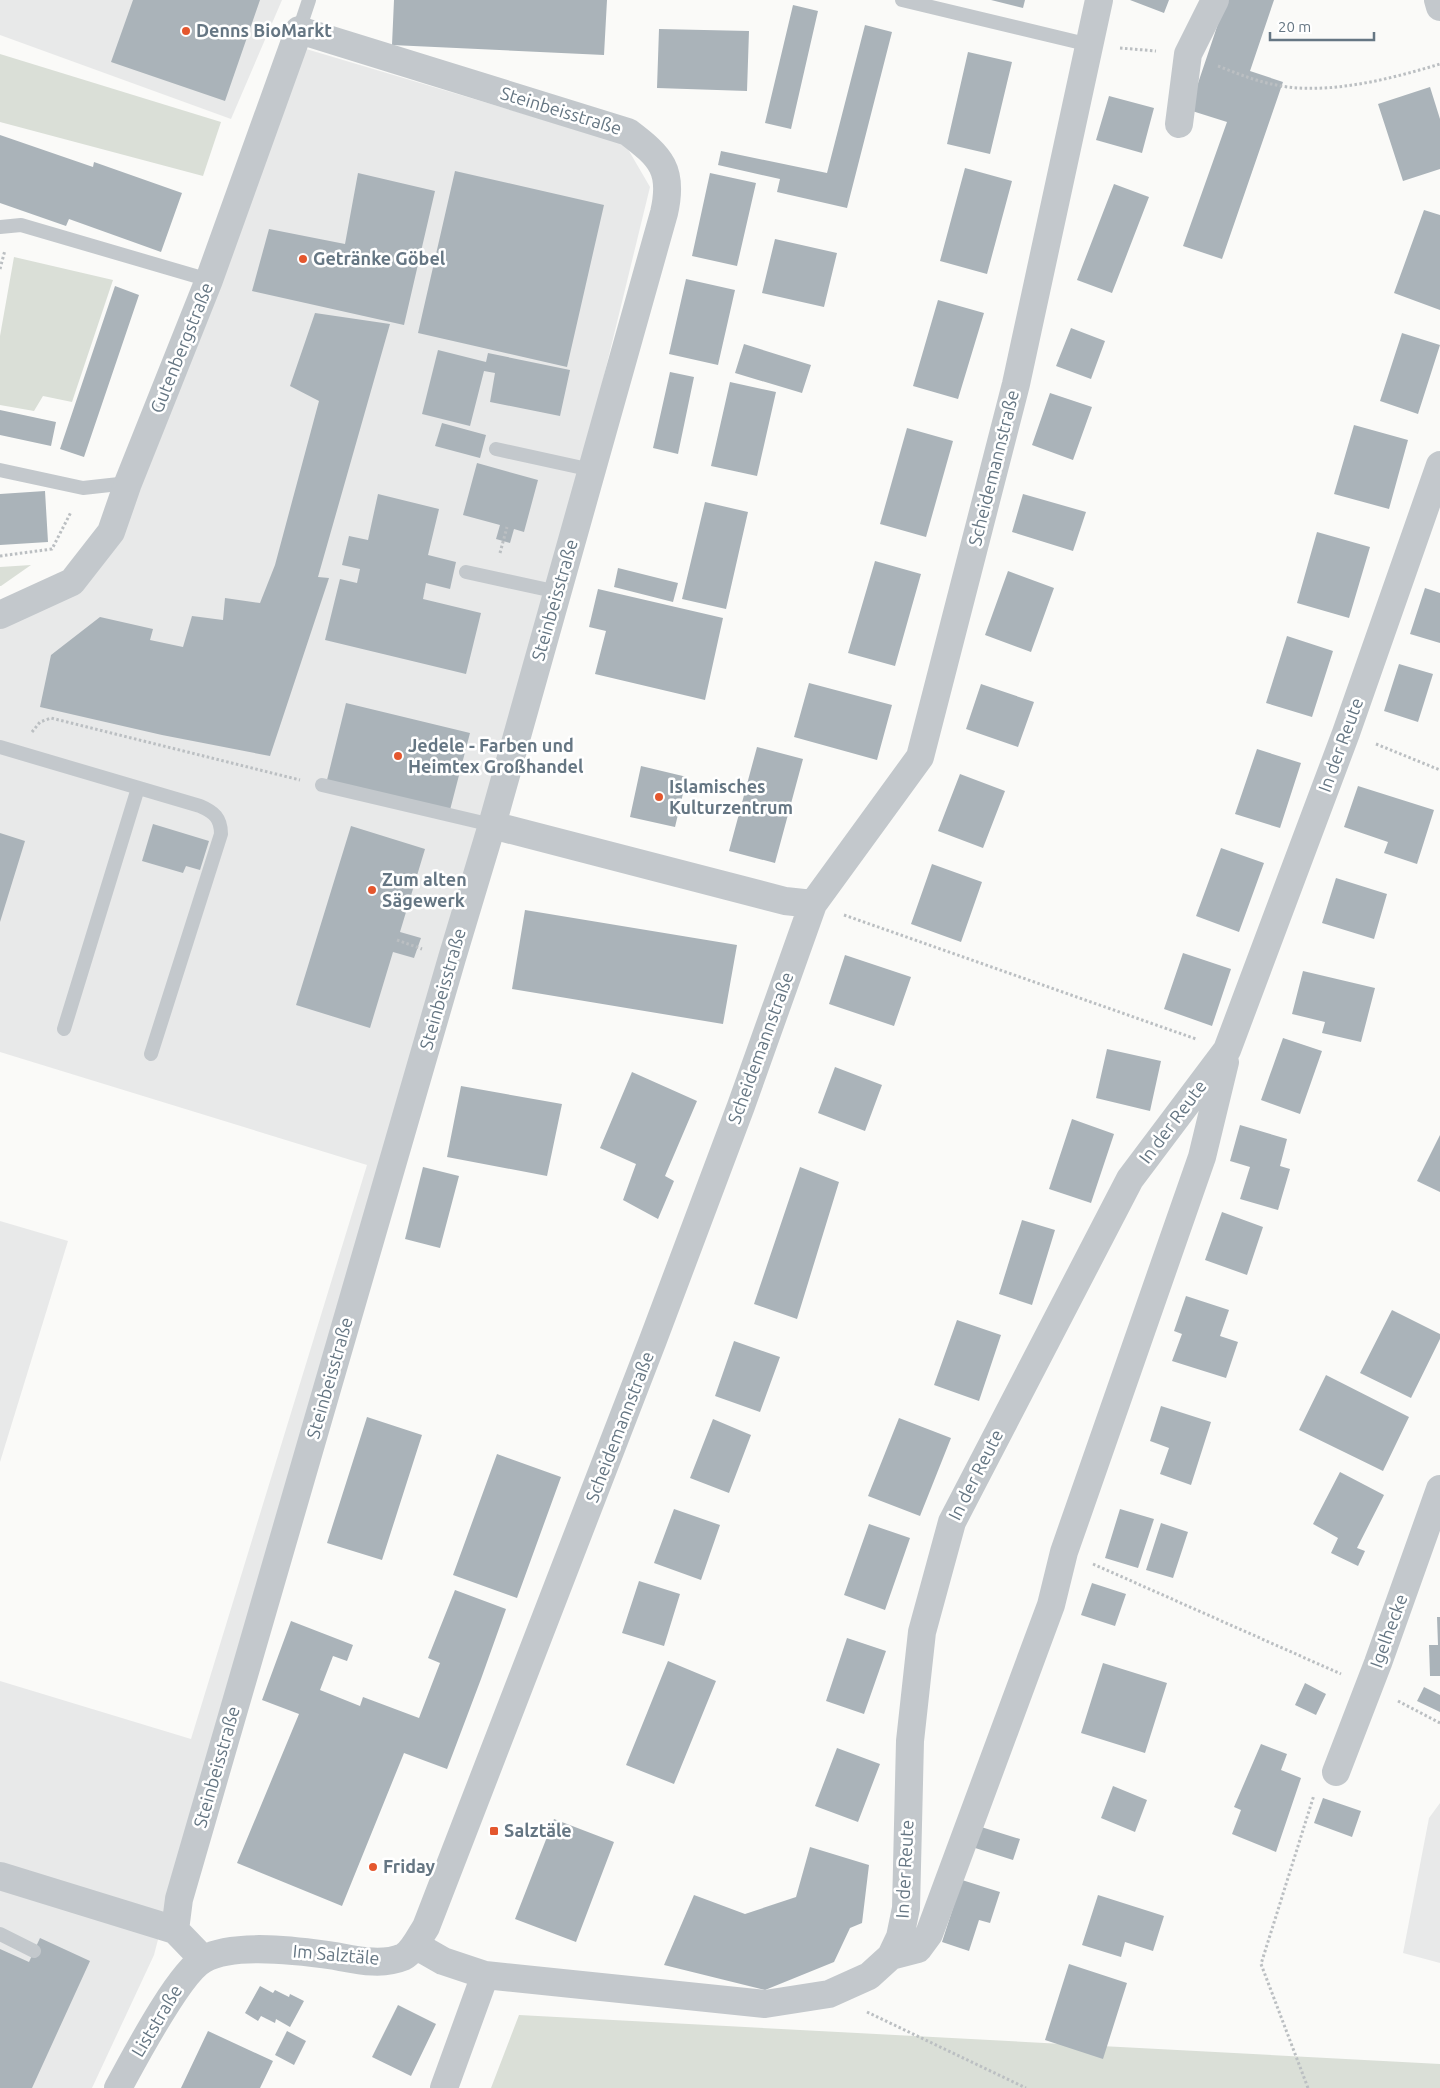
<svg xmlns="http://www.w3.org/2000/svg" width="1440" height="2088" font-family="Ubuntu,sans-serif">
	<rect width="100%" height="100%" fill="#fafaf8"/>
	<path fill="#e8e9e9" d="M0 0H282L231 119 0 35Z
		M286 43 625 144 650 187 531 675 170 1893 154 1955 92 2088H0V1681L191 1739 367 1165 0 1052V615L72 582 111 532Z
		M0 1221 68 1241 0 1462Z
		M1440 1803V1963L1403 1953 1429 1818Z"/>
	<path fill="#dadfd7" d="M0 54 221 122 203 176 0 122Z
		M14 257 113 280 72 402 43 396 34 411 0 405V336Z
		M31 565 1 586H0V567Z
		M519 2015 1440 2064V2088H491Z"/>
	<path fill="#aab3b9" d="M133 0H260L225 101 111 62Z
		M394 0H607L604 55 392 45Z
		M991 0H1025L1023 8Z
		M1130 0H1169L1164 13Z
		M1226 0H1274L1250 71 1283 82 1222 259 1183 246 1227 122 1189 110Z
		M793 5 818 11 791 129 765 123Z
		M865 25 892 32 847 208 777 192 780 179 718 165 721 151 827 173Z
		M659 29 749 31 747 91 657 88Z
		M968 52 1012 62 990 154 947 144Z
		M1430 87 1440 119V169L1403 181 1378 104Z
		M1109 96 1154 108 1142 153 1096 140Z
		M0 135 93 167 94 162 182 193 161 252 69 219 66 226 0 203Z
		M965 168 1012 181 987 274 940 261Z
		M455 171 604 205 567 367 418 333Z
		M358 173 435 191 404 325 252 291 269 229 345 244Z
		M710 173 756 183 737 266 692 256Z
		M1114 184 1149 197 1112 293 1077 280Z
		M1424 210 1440 215V310L1394 293Z
		M775 239 837 253 824 307 762 293Z
		M686 279 735 290 718 365 669 354Z
		M115 286 139 295 84 457 60 449Z
		M938 300 984 313 958 399 913 386Z
		M315 313 390 324 318 577 329 578 270 756 162 735 40 707 51 655 100 617 153 629 150 640 183 647 192 616 223 620 225 598 260 603 275 565 319 401 290 386Z
		M1071 328 1105 341 1091 379 1056 366Z
		M1402 333 1440 345 1418 414 1380 401Z
		M744 344 811 365 802 393 735 373Z
		M438 350 486 362 488 353 570 370 560 416 490 402 495 373 484 371 470 426 422 414Z
		M670 372 694 377 678 454 653 448Z
		M730 382 776 392 757 476 711 466Z
		M1050 393 1092 407 1073 460 1032 445Z
		M0 410 56 422 51 446 0 435Z
		M442 423 486 435 480 458 435 446Z
		M1354 425 1408 440 1389 509 1334 494Z
		M907 428 953 441 926 537 880 524Z
		M477 463 538 480 524 532 514 529 510 543 496 539 500 525 463 515Z
		M45 491 48 542 0 545V494Z
		M378 494 439 509 428 555 456 562 450 589 426 583 423 599 481 613 466 674 325 640 340 579 357 583 360 569 342 565 349 536 368 540Z
		M1023 494 1086 512 1073 551 1012 532Z
		M705 502 748 512 726 609 682 599Z
		M1317 532 1370 547 1349 618 1297 603Z
		M875 561 921 574 895 666 848 653Z
		M618 568 678 583 673 602 614 587Z
		M1008 571 1054 588 1031 652 985 635Z
		M1425 588 1440 593V643L1410 634Z
		M598 589 723 618 705 700 595 674 606 631 589 627Z
		M1287 636 1333 651 1312 717 1266 703Z
		M1399 664 1433 674 1418 722 1384 711Z
		M809 683 892 705 877 760 794 737Z
		M981 684 1034 702 1018 747 966 729Z
		M346 703 470 733 450 810 327 780Z
		M757 747 803 759 775 863 729 851Z
		M1257 749 1301 763 1280 828 1235 814Z
		M641 766 687 777 675 827 630 817Z
		M960 774 1005 791 983 848 938 831Z
		M1358 786 1434 810 1417 864 1384 853 1388 842 1344 827Z
		M153 824 209 841 200 870 186 866 183 873 142 861Z
		M351 826 425 849 400 932 421 938 414 958 393 952 370 1028 296 1005Z
		M0 833 25 841 0 922Z
		M1221 848 1264 863 1239 932 1196 916Z
		M932 864 982 882 961 942 911 924Z
		M1336 878 1387 894 1374 939 1322 923Z
		M525 910 737 945 723 1024 512 989Z
		M1183 953 1231 969 1212 1026 1164 1009Z
		M845 955 911 977 894 1026 829 1004Z
		M1303 971 1375 988 1361 1042 1322 1033 1325 1022 1292 1014Z
		M1283 1038 1322 1051 1300 1114 1261 1100Z
		M1107 1049 1161 1061 1150 1111 1096 1098Z
		M835 1067 882 1085 865 1131 818 1113Z
		M632 1072 697 1101 665 1176 674 1181 658 1219 623 1200 636 1164 600 1148Z
		M461 1086 562 1104 547 1176 447 1157Z
		M1072 1119 1114 1134 1091 1203 1049 1189Z
		M1240 1125 1287 1139 1280 1166 1290 1169 1278 1210 1240 1199 1250 1167 1230 1161Z
		M1440 1135V1192L1417 1181Z
		M423 1167 459 1176 440 1248 405 1239Z
		M800 1167 839 1182 797 1319 754 1304Z
		M1222 1212 1263 1227 1247 1275 1205 1260Z
		M1022 1220 1055 1230 1032 1305 999 1294Z
		M1186 1296 1229 1310 1220 1336 1238 1342 1226 1378 1172 1361 1182 1334 1174 1331Z
		M1392 1310 1440 1334V1339L1411 1398 1360 1373Z
		M957 1320 1001 1335 979 1401 934 1385Z
		M734 1341 780 1357 760 1412 715 1396Z
		M1326 1375 1409 1417 1383 1471 1299 1430Z
		M1161 1406 1211 1422 1191 1485 1160 1474 1169 1448 1150 1441Z
		M367 1417 422 1435 382 1560 327 1543Z
		M899 1418 951 1438 920 1516 868 1496Z
		M713 1419 751 1435 729 1493 690 1478Z
		M497 1454 561 1477 517 1598 453 1575Z
		M1340 1472 1384 1495 1357 1548 1365 1551 1358 1566 1331 1553 1338 1538 1313 1524Z
		M674 1509 720 1525 701 1580 654 1563Z
		M1120 1509 1154 1519 1138 1568 1105 1558Z
		M1161 1523 1188 1532 1173 1578 1146 1570Z
		M869 1524 910 1538 885 1610 844 1595Z
		M639 1581 680 1594 664 1646 622 1633Z
		M1092 1583 1126 1594 1115 1626 1081 1615Z
		M455 1590 506 1609 481 1679 447 1769 404 1753 342 1906 237 1863 299 1714 262 1700 291 1621 353 1645 347 1661 333 1656 320 1690 360 1706 363 1697 419 1718 440 1663 428 1658Z
		M1437 1617H1440V1676H1430L1429 1645H1438Z
		M847 1638 886 1651 864 1714 826 1701Z
		M668 1661 716 1681 674 1784 626 1765Z
		M1103 1663 1167 1683 1145 1753 1081 1733Z
		M1305 1683 1326 1694 1316 1715 1295 1705Z
		M1424 1687 1440 1695V1712L1417 1701Z
		M1261 1744 1287 1754 1281 1770 1301 1778 1276 1852 1232 1834 1241 1810 1234 1807Z
		M837 1748 880 1764 858 1822 815 1806Z
		M1113 1786 1147 1800 1135 1832 1101 1818Z
		M1323 1798 1361 1811 1352 1837 1314 1823Z
		M554 1819 614 1842 576 1942 515 1919Z
		M978 1826 1020 1839 1013 1860 972 1847Z
		M810 1847 869 1865 862 1923 850 1928 834 1962 765 1990 664 1965 694 1895 745 1914 796 1897Z
		M962 1880 1000 1892 990 1923 979 1920 969 1951 942 1942Z
		M1098 1895 1164 1916 1153 1951 1125 1942 1121 1957 1082 1945Z
		M40 1938 90 1961 32 2088H0V1949L29 1962Z
		M1069 1964 1127 1983 1103 2059 1045 2040Z
		M260 1986 273 1993 275 1990 289 1997 290 1994 304 2001 290 2027 276 2019 275 2023 261 2016 258 2021 245 2013Z
		M398 2005 436 2024 411 2076 372 2057Z
		M208 2031 273 2061 260 2088H181Z
		M287 2031 306 2041 294 2065 275 2055Z"/>
	<g fill="none" stroke-linecap="round" stroke-linejoin="round">
		<path stroke="#bbbfc2" stroke-width="3" stroke-dasharray="2.5 2.5" stroke-linecap="butt" d="M1120 48 1156 51
			M1218 66C1241 75 1263 84 1288 87 1336 93 1394 78 1440 64
			M0 269 5 250
			M500 553 507 527
			M0 556 52 549 71 512
			M32 732 40 722 51 718 300 780
			M1376 744 1440 770
			M844 915 1196 1039
			M397 940 422 949
			M1093 1564 1341 1674
			M1398 1701 1440 1723
			M867 2012 1026 2088
			M1308 2088 1261 1964 1314 1795"/>
		<path stroke="#c3c8cc" stroke-width="14" d="M902 0 1090 45
			M299 30 309 0
			M0 227 21 225 209 280
			M496 449 592 470
			M0 470 83 488 128 483
			M466 572 558 592
			M0 747 200 806C214 812 221 818 221 834L151 1054
			M322 785 492 825
			M64 1029 138 788
			M0 1934 34 1951"/>
		<path stroke="#c3c8cc" stroke-width="28" d="M1438 0 1440 7
			M1179 124 1188 54 1215 0
			M0 615 72 582 111 532 128 483 209 280 299 30 628 132C661 157 674 170 664 213L492 825 452 958 179 1899 175 1930
			M492 825 785 901 813 904
			M1336 1772 1378 1663 1440 1489
			M0 1876 175 1930 203 1959
			M415 1945 443 1961 485 1975 765 2004 829 1994 869 1976 891 1956 900 1937 906 1908 910 1741 922 1632 952 1522 1130 1179 1227 1050 1346 733 1440 465
			M891 1956 918 1949 929 1934 1051 1605 1064 1552 1202 1157 1225 1062
			M118 2088C133 2061 179 1972 204 1959 235 1942 301 1951 335 1956 357 1960 382 1966 403 1957 413 1952 420 1936 426 1927L653 1340 741 1106 813 904 920 757 1016 384 1099 0
			M444 2088 485 1975"/>
	</g>
	<g fill="#e4572e" stroke="#fff" stroke-width="2">
		<circle cx="186" cy="31" r="5"/>
		<circle cx="303" cy="259" r="5"/>
		<circle cx="398" cy="756" r="5"/>
		<circle cx="659" cy="797" r="5"/>
		<circle cx="372" cy="890" r="5"/>
		<rect x="489" y="1826" width="10" height="10" rx="2.5"/>
		<circle cx="373" cy="1867" r="5"/>
	</g>
	<g text-anchor="middle" stroke-width="5" stroke-linejoin="round" paint-order="stroke">
		<g font-size="18" font-weight="bold" fill="#657683" stroke="#fff" text-anchor="start">
			<text x="196" y="37">Denns BioMarkt</text>
			<text x="313" y="265">Getränke Göbel</text>
			<text x="408" y="752">Jedele - Farben und<tspan x="408" dy="21">Heimtex Großhandel</tspan></text>
			<text x="669" y="793">Islamisches<tspan x="669" dy="21">Kulturzentrum</tspan></text>
			<text x="382" y="886">Zum alten<tspan x="382" dy="21">Sägewerk</tspan></text>
			<text x="504" y="1837">Salztäle</text>
			<text x="383" y="1873">Friday</text>
		</g>
		<g font-size="18" fill="#657683" stroke="#fff">
			<text transform="translate(561 111) rotate(17)" y="6">Steinbeisstraße</text>
			<text transform="translate(182 348) rotate(-68)" y="6">Gutenbergstraße</text>
			<text transform="translate(994 468) rotate(-76)" y="6">Scheidemannstraße</text>
			<text transform="translate(555 600) rotate(-74)" y="6">Steinbeisstraße</text>
			<text transform="translate(1341 745) rotate(-70)" y="6">In der Reute</text>
			<text transform="translate(443 989) rotate(-74)" y="6">Steinbeisstraße</text>
			<text transform="translate(761 1048) rotate(-70)" y="6">Scheidemannstraße</text>
			<text transform="translate(1173 1122) rotate(-53)" y="6">In der Reute</text>
			<text transform="translate(330 1378) rotate(-74)" y="6">Steinbeisstraße</text>
			<text transform="translate(620 1427) rotate(-69)" y="6">Scheidemannstraße</text>
			<text transform="translate(976 1475) rotate(-63)" y="6">In der Reute</text>
			<text transform="translate(1389 1631) rotate(-70)" y="6">Igelhecke</text>
			<text transform="translate(217 1767) rotate(-74)" y="6">Steinbeisstraße</text>
			<text transform="translate(905 1869) rotate(-87)" y="6">In der Reute</text>
			<text transform="translate(336 1955) rotate(5)" y="6">Im Salztäle</text>
			<text transform="translate(157 2021) rotate(-59)" y="6">Liststraße</text>
		</g>
	</g>
	<path d="M1270 32v8h104v-8" fill="none" stroke="#657683" stroke-width="2.5"/>
	<text x="1278" y="32" font-size="15" fill="#657683" stroke="#ffffff" stroke-width="4" paint-order="stroke">20 m</text>
</svg>
